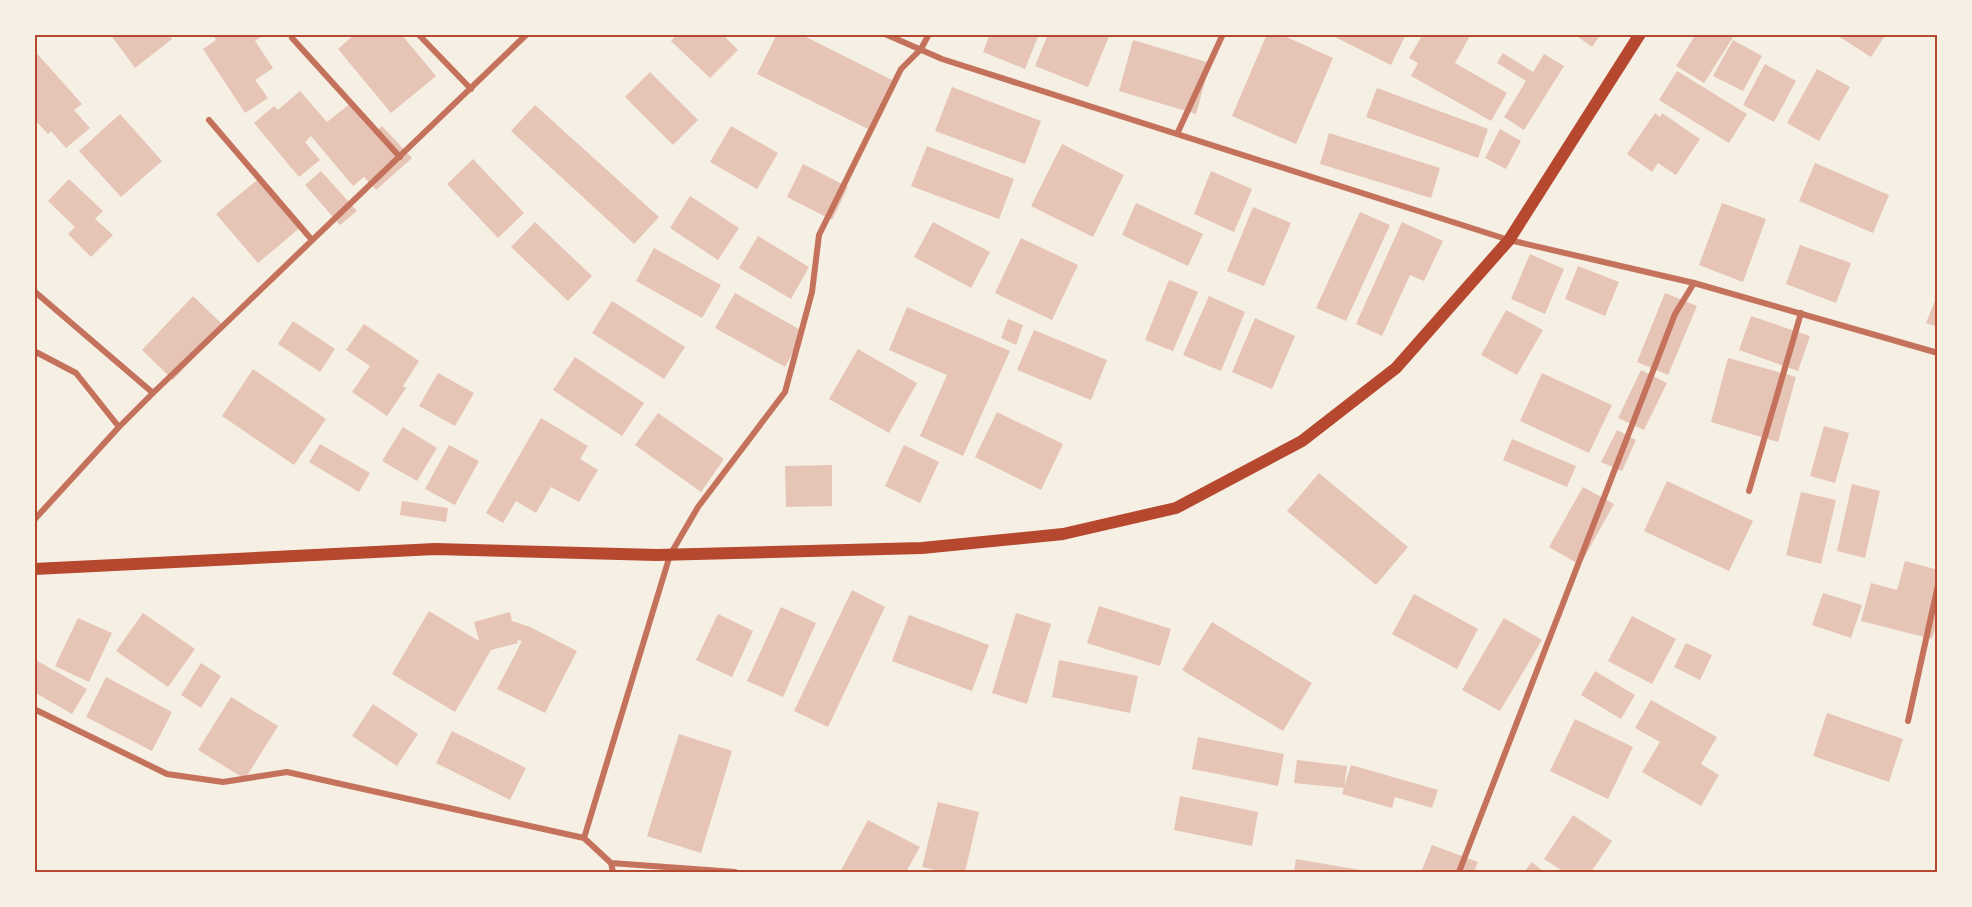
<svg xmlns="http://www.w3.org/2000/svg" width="1972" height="907" font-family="Lato,sans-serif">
	<rect width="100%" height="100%" fill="#f6efe4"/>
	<path fill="#e6c5b7" d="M110 34H169L172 39 135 68Z
		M213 34H265L255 41 273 68 255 80 268 98 245 113 203 49 216 40Z
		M355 34H401L436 76 391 113 338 49Z
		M677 34H722L738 50 710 78 671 41Z
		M777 34H800L892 80 868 129 757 74Z
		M990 34H1039L1025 69 983 52Z
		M1048 34H1110L1088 87 1035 66Z
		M1267 34H1280L1333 58 1296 144 1232 116Z
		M1329 34H1406L1391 65Z
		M1423 34H1471L1455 63 1507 93 1491 121 1411 76 1418 63 1409 58Z
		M1574 34H1601L1592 47Z
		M1696 34H1735L1704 83 1676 66Z
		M1835 34H1886L1871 57Z
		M1133 40 1210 63 1196 114 1119 91Z
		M1733 40 1762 56 1743 91 1713 76Z
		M34 50 82 104 74 110 90 128 66 148 51 131 48 134 34 119Z
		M1503 53 1533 72 1544 54 1564 66 1524 130 1504 117 1526 81 1497 63Z
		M1765 64 1796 81 1774 122 1743 105Z
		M1817 69 1850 87 1819 141 1787 123Z
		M1677 71 1747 114 1729 143 1659 100Z
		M650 72 698 120 673 145 625 97Z
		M952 87 1041 121 1025 164 935 131Z
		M1377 88 1488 129 1478 158 1366 117Z
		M300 91 327 122 351 103 376 132 382 126 412 158 376 190 364 177 353 186 311 136 305 142 320 160 299 177 254 123 274 106 278 110Z
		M535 105 659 217 634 244 511 131Z
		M1655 113 1660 117 1662 113 1700 139 1676 175 1658 163 1652 172 1627 154Z
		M120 114 162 161 121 197 79 151Z
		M731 126 778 153 757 189 710 162Z
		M1500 129 1521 141 1506 169 1485 158Z
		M1329 133 1440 168 1431 198 1320 164Z
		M1062 144 1124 175 1093 237 1031 206Z
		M927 146 1014 179 999 219 911 186Z
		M473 159 524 213 498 238 447 184Z
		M1815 163 1889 195 1873 233 1799 201Z
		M803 164 848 187 832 220 787 197Z
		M321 171 357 211 340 225 305 185Z
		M1211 171 1252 189 1234 232 1194 214Z
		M261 177 302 226 258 263 216 214Z
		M69 179 103 211 95 219 113 235 91 257 68 234 75 227 48 201Z
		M690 196 739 228 718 260 670 228Z
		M1136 203 1203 234 1188 266 1122 235Z
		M1722 203 1766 219 1743 282 1699 265Z
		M1253 207 1291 223 1264 286 1227 271Z
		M1360 212 1390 225 1346 321 1316 308Z
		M535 222 592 276 568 301 511 247Z
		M933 222 990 252 971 288 914 257Z
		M1402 222 1443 241 1424 281 1410 275 1382 336 1356 324Z
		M758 236 809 267 791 299 739 268Z
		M1021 238 1078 265 1052 320 995 293Z
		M1800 245 1851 263 1836 303 1786 284Z
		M654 248 721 285 702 318 636 281Z
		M1530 254 1564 269 1545 314 1511 299Z
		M1578 266 1619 282 1605 316 1565 299Z
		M1169 280 1198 292 1173 351 1145 340Z
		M735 293 804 332 785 367 715 328Z
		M1665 293 1697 306 1668 375 1637 362Z
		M1938 293V327L1926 323Z
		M193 296 224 326 173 380 142 350Z
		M1209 296 1245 312 1221 371 1183 355Z
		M612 301 685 347 664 379 592 333Z
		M907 307 1010 351 963 456 920 436 947 375 889 350Z
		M1506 310 1543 330 1517 375 1481 355Z
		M1751 316 1810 336 1798 371 1739 350Z
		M1255 318 1295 336 1272 389 1232 372Z
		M1008 319 1023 325 1016 345 1001 338Z
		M293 321 335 349 320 372 278 344Z
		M364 324 419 361 403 386 406 388 387 416 352 392 370 366 346 350Z
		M1034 330 1107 360 1091 400 1017 370Z
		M858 349 917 383 889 433 829 399Z
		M575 357 644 403 622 436 553 390Z
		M1728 358 1796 377 1778 442 1711 422Z
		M253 369 326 419 294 465 222 416Z
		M1641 370 1667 383 1644 430 1618 418Z
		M438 373 474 393 455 426 419 406Z
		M1542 373 1612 405 1589 453 1520 421Z
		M997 412 1063 444 1041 490 975 457Z
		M658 413 724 459 701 492 635 445Z
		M541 418 588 446 580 459 598 470 579 502 551 487 536 513 516 501 503 523 486 513Z
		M1824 426 1849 433 1835 483 1810 476Z
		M403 427 437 448 417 481 382 461Z
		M1617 430 1636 440 1622 471 1601 462Z
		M1512 439 1576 466 1567 487 1503 460Z
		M320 444 370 473 359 492 309 462Z
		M449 445 479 461 455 505 425 489Z
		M904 445 939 462 920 503 885 486Z
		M832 465V506L786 507 785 466Z
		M1319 473 1408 547 1376 585 1287 511Z
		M1667 481 1753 521 1729 571 1644 531Z
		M1852 484 1880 491 1865 558 1837 551Z
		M1583 487 1614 504 1580 565 1549 547Z
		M1801 492 1836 500 1821 564 1786 555Z
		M402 501 448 508 446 522 400 515Z
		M1905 561 1938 570V617L1932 639 1861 621 1871 583 1897 590Z
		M852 590 885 607 828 727 794 711Z
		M1823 593 1862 605 1851 638 1812 625Z
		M1414 594 1478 629 1457 669 1392 634Z
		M1099 606 1171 629 1160 666 1087 643Z
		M781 607 816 623 783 697 747 681Z
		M429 611 479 641 474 622 510 612 512 621 530 627 577 651 545 713 497 689 522 641 517 640 518 643 491 650 455 712 392 674Z
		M143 613 195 649 168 687 116 651Z
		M1016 613 1051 624 1027 704 992 693Z
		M718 614 753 631 732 677 696 660Z
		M909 615 989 645 972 691 892 661Z
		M1632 616 1676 639 1652 684 1608 661Z
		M78 618 112 633 89 682 55 666Z
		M1504 618 1542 640 1500 711 1462 690Z
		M1212 622 1312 683 1283 731 1182 670Z
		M1686 643 1712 655 1700 680 1674 667Z
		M34 659 87 689 72 714 34 692Z
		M1059 660 1138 676 1130 713 1052 697Z
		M201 663 221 676 201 708 181 695Z
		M1595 671 1635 695 1621 719 1581 695Z
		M106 677 172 712 152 751 86 717Z
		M231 697 278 726 245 779 198 750Z
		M1651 700 1717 737 1701 764 1719 775 1701 806 1642 772 1660 742 1635 728Z
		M373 704 418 734 397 766 352 736Z
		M1827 713 1903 739 1889 782 1813 756Z
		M1575 719 1633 747 1608 799 1550 771Z
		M452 731 526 768 510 800 436 763Z
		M679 734 732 751 701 853 647 836Z
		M1198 737 1284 754 1278 786 1192 769Z
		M1297 760 1347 766 1344 788 1294 783Z
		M1351 765 1438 790 1432 808 1395 797 1392 808 1342 794Z
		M1180 796 1258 812 1252 846 1174 830Z
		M938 802 979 812 965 872H944L922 867Z
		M1573 815 1612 841 1591 872H1564L1544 859Z
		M868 820 920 847 906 872H840Z
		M1432 845 1478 862 1474 872H1421Z
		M1296 859 1366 871V872H1294Z
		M1532 862 1544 872H1524Z"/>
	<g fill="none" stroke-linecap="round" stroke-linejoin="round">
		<path stroke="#c5725c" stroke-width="6" d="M418 34 471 89
			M885 34 942 59 1509 240 1694 283 1938 353
			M292 38 400 157
			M209 120 312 240
			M1177 134 1223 34
			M34 291 153 393
			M34 351 76 373 119 427
			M1749 491 1801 313
			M34 520 119 427 153 393 527 34
			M34 709 167 774 223 782 287 772 584 838 611 863 613 872
			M1908 721 1938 585
			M584 838 670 555 698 507 785 392 812 292 819 235 901 69 921 49 929 34
			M611 863 735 872
			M1459 872 1675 314 1694 283"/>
		<path stroke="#b5482f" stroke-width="12" d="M34 569 435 549 657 555 922 548 1063 534 1176 508 1302 441 1396 368 1509 240 1640 34"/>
	</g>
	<rect width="1972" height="907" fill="none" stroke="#f6efe4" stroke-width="72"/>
	<rect x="36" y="36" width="1900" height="835" fill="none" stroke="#b5482f" stroke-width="2"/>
</svg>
